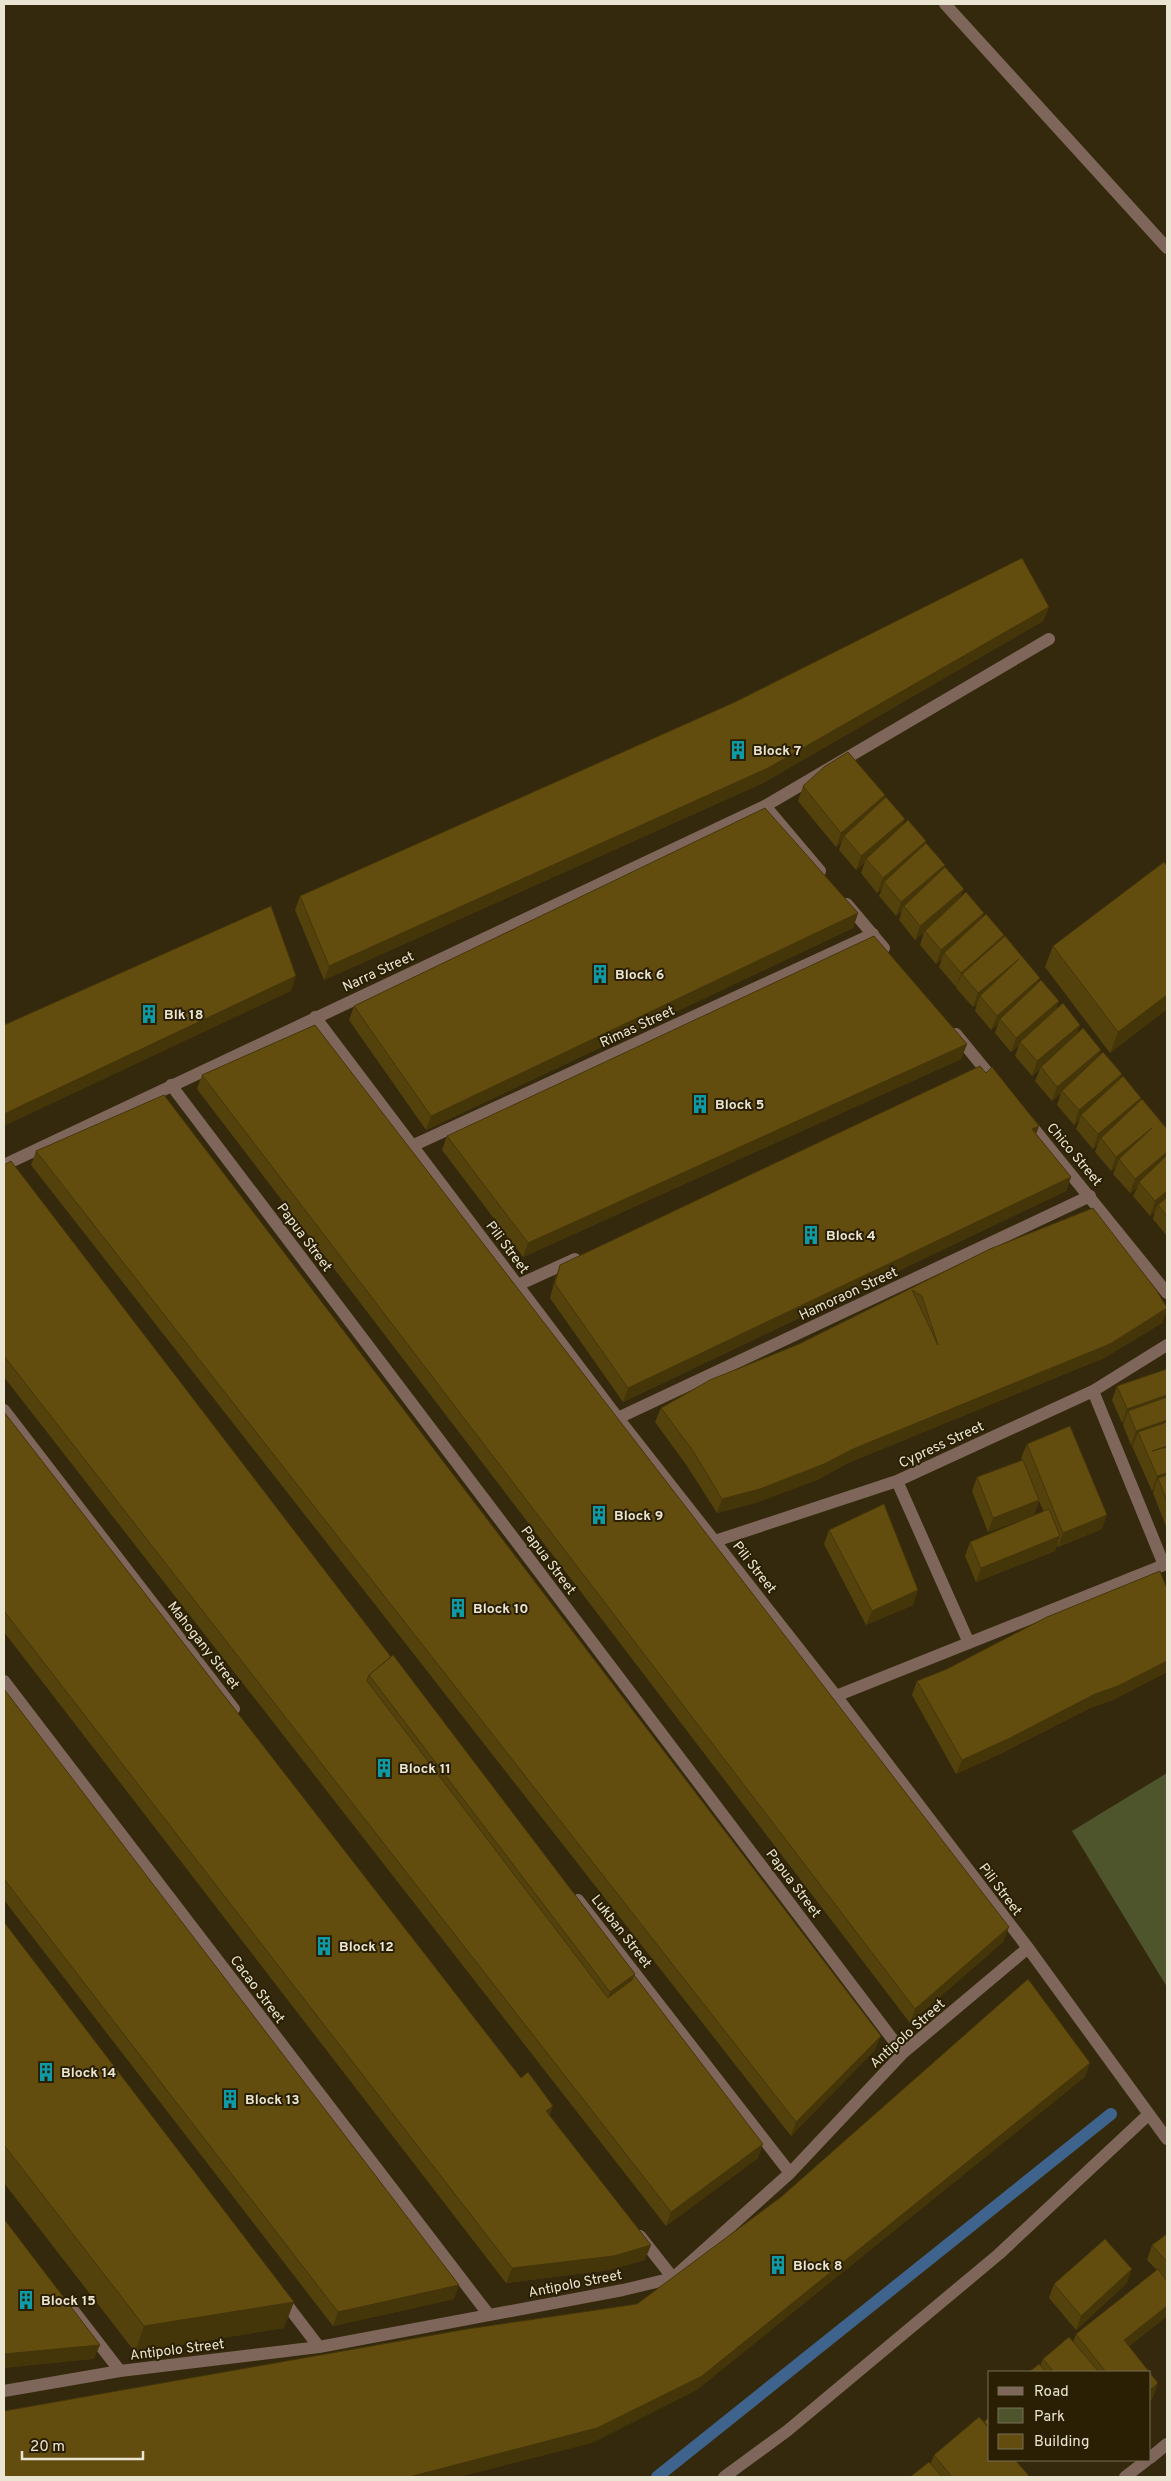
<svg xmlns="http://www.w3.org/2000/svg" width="1171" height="2481" font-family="Overpass,sans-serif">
	<rect width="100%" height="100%" fill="#34290c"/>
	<path fill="#4e542c" d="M1167 1773V1987L1072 1831Z"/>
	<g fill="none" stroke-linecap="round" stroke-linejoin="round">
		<path stroke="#3e648e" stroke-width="12" d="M657 2477 1111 2114"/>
		<path stroke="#7f665b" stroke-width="12" d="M945 4 1167 248"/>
		<path stroke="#7f665b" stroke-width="12" d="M765 806 820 871
			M847 904 884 948
			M315 1017 618 1418 836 1696 1028 1948 1167 2139
			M956 1034 997 1084
			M171 1085 903 2053
			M1026 1119 1167 1293
			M414 1145 873 934
			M4 1165 765 806 1049 639
			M518 1285 575 1259
			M4 1410 234 1709
			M618 1418 1090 1196
			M897 1481 969 1643
			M715 1541 897 1481 1093 1391 1167 1345
			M4 1681 489 2315
			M836 1696 1164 1565 1093 1391
			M578 1900 790 2173
			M640 2236 673 2278
			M281 2297 319 2347
			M73 2310 120 2371
			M4 2391 120 2371 319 2347 623 2290 673 2278 790 2173 903 2053 1028 1948
			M1150 2458 1167 2444
			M724 2477 787 2431 999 2254 1149 2114
			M1125 2477 1147 2460"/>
	</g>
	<path fill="#54420d" d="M1049 607 1043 621 763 783 324 980 295 910 300 896Z
		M803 786 885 795 883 801 902 826 924 845 945 865 943 869 961 897 983 916 1003 938 1038 982 1057 1008 1080 1025 1077 1033 1098 1057 1122 1074 1119 1080 1141 1098 1140 1100 1167 1129V1236L1153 1219 1155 1211 1150 1216 1133 1196 1137 1188 1130 1193 1113 1174 1116 1168 1111 1171 1095 1152 1098 1144 1093 1149 1076 1129 1080 1119 1074 1125 1057 1105 1061 1093 1052 1101 1035 1081 1040 1069 1032 1076 1015 1056 1019 1045 1011 1052 995 1033 998 1024 991 1030 975 1011 977 1004 973 1007 956 988 957 985 956 987 939 967 942 959 936 964 920 945 924 932 915 940 899 920 902 910 896 916 879 896 882 889 877 893 861 873 865 862 856 870 839 850 842 841 836 847 798 801Z
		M858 913 853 928 426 1130 349 1020 354 1006Z
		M1053 946 1167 1009 1110 1053 1045 967Z
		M967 1044 961 1059 523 1257 442 1150 447 1136Z
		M202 1075 1004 1941 910 2023 197 1089Z
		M1036 1134 1071 1177 1066 1191 623 1402 550 1298 555 1279 560 1265Z
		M36 1151 875 2050 791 2136 31 1165Z
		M4 1165 391 1657 635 1974 634 1975 758 2158 666 2226 4 1377Z
		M990 1249 1167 1309 1162 1323 1104 1358 848 1463 819 1479 755 1503 717 1513 687 1466 655 1422 661 1408 799 1344Z
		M1167 1369V1529L1153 1493 1154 1490 1152 1491 1132 1446 1133 1445H1131L1123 1425 1124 1422 1122 1423 1112 1400 1117 1386Z
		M4 1412 550 2116 645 2260 609 2270 506 2283 4 1632Z
		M1027 1444 1102 1529 1058 1547 1057 1544 1055 1551 976 1582 965 1556 970 1542 1044 1512 1039 1501 1034 1515 988 1532 972 1491 977 1477 1022 1460 1021 1458Z
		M829 1530 913 1605 866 1625 824 1544Z
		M1167 1589V1672L1113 1700 1090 1708 1004 1752 956 1774 912 1695 917 1681Z
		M4 1689 454 2299 333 2326 4 1900Z
		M4 1922 284 2328 135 2352 4 2183Z
		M1167 2234V2316L1129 2346 1158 2383 1153 2397 1150 2400V2372H1029L1039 2364 1040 2366 1043 2359 1069 2337 1073 2342 1076 2334 1157 2270 1147 2260 1152 2245Z
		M1127 2283 1076 2330 1049 2298 1054 2284Z
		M934 2455 990 2460 1030 2477H910L931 2463Z"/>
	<path fill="#45360a" d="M1049 607 1043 621 763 783 324 980 329 966Z
		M885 795 879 810 844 836 842 841 836 847 841 833Z
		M905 819 899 833 866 859 865 862 856 870 861 856Z
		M926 841 921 855 884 882 882 889 877 893 883 878Z
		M945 865 939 879 904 906 902 910 896 916 901 902Z
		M964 889 958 903 925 931 924 932 915 940 920 926Z
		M858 913 853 928 426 1130 431 1116Z
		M984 913 979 928 944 953 942 959 936 964 941 950Z
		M1004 935 999 950 962 974 957 985 956 987 961 973Z
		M1019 959 980 996 977 1004 973 1007 978 993Z
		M296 976 291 991 4 1126V1114Z
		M1040 978 1035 993 1000 1019 998 1024 991 1030 997 1016Z
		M1167 995V1009L1110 1053 1118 1032Z
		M1059 1001 1054 1016 1020 1042 1019 1045 1011 1052 1016 1038Z
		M1080 1025 1075 1039 1041 1067 1040 1069 1032 1076 1037 1061Z
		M967 1044 961 1059 523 1257 528 1243Z
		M1101 1050 1096 1064 1062 1091 1061 1093 1052 1101 1057 1087Z
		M1122 1074 1116 1088 1081 1115 1080 1119 1074 1125 1079 1110Z
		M1141 1098 1136 1112 1101 1138 1098 1144 1093 1149 1098 1134Z
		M1039 1126 1034 1140 1032 1129Z
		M1152 1128 1119 1159 1116 1168 1111 1171 1116 1157Z
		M1167 1152V1162L1139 1182 1137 1188 1130 1193 1135 1179Z
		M1071 1177 1066 1191 623 1402 628 1388Z
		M1167 1191V1201L1158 1205 1155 1211 1150 1216 1155 1201Z
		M1167 1309 1162 1323 1104 1358 848 1463 819 1479 755 1503 717 1513 722 1499 853 1449Z
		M1167 1395V1407L1128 1411 1124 1422 1122 1423 1127 1409Z
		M1167 1420V1433L1138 1432 1133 1445H1131L1136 1431Z
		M1167 1473V1485L1158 1478 1154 1490 1152 1491 1157 1476Z
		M1039 1500 1034 1515 988 1532 993 1518Z
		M1107 1515 1102 1529 1058 1547 1063 1533Z
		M1060 1536 1055 1551 976 1582 981 1568Z
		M918 1590 913 1605 866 1625 872 1611Z
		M1167 1661V1672L1113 1700 1090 1708 1004 1752 956 1774 962 1760 1095 1694Z
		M1009 1927 1004 1941 910 2023 915 2009Z
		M635 1974 627 1994 603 2013 610 1992Z
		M881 2036 875 2050 791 2136 796 2122Z
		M1090 2063 1085 2077 697 2390 592 2443 459 2477H409Z
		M553 2106 548 2120 546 2111Z
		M763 2144 758 2158 666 2226 671 2212Z
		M651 2245 645 2260 609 2270 506 2283 512 2268Z
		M1132 2269 1127 2283 1076 2330 1081 2316Z
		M459 2285 454 2299 333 2326 338 2312Z
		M294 2302 284 2328 135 2352 144 2326Z
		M1167 2306V2316L1119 2354 1124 2340Z
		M100 2345 94 2359 4 2368V2354Z
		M1158 2383 1153 2397 1150 2400V2390Z"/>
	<path fill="#624d0f" stroke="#45360a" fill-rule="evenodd" d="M1022 558 1049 607 768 768 329 966 300 896 735 702Z
		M848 752 885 795 841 833 803 786 824 767Z
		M886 797 905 819 861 856 844 836Z
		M765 808 858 913 431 1116 354 1006Z
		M908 820 926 841 883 878 866 859Z
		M926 843 945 865 901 902 884 882Z
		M1164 862 1167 866V995L1118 1032 1053 946Z
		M945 867 964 889 920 926 904 906Z
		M966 892 984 913 941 950 925 931Z
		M271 906 296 976 4 1114V1025Z
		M986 914 1004 935 961 973 944 953Z
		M874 936 967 1044 528 1243 447 1136Z
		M1005 936 1040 978 997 1016 980 996 1019 959 978 993 962 974Z
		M1041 980 1059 1001 1016 1038 1000 1019Z
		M1063 1003 1080 1025 1037 1061 1020 1042Z
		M315 1025 1009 1927 915 2009 202 1075Z
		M1083 1028 1101 1050 1057 1087 1041 1067Z
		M1103 1052 1122 1074 1079 1110 1062 1091Z
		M980 1066 986 1073 992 1067 1039 1126 1032 1129 1071 1177 628 1388 555 1284 560 1265Z
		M1123 1076 1141 1098 1098 1134 1081 1115Z
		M164 1095 881 2036 796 2122 36 1151Z
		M1142 1099 1167 1129V1152L1135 1179 1119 1159 1152 1128 1116 1157 1101 1138Z
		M1167 1155V1191L1155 1201 1139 1182Z
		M11 1161 391 1657 369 1675 367 1681 608 1998 632 1980 634 1975 763 2144 671 2212 4 1356V1165Z
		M1167 1197V1216L1158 1205Z
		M1093 1208 1157 1291 1167 1308 1110 1344 853 1449 824 1464 760 1489 722 1499 693 1451 661 1408 710 1380 799 1344 990 1249ZM912 1290 922 1296 938 1345Z
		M1167 1369V1395L1127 1409 1117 1386Z
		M1167 1397V1420L1136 1431 1128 1411Z
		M4 1412 521 2078 528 2072 553 2106 546 2111 651 2245 614 2256 512 2268 4 1611Z
		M1167 1422V1446L1152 1451 1167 1447V1473L1157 1476 1138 1432Z
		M1070 1426 1107 1515 1063 1533 1027 1444Z
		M1023 1460 1039 1500 993 1518 977 1477Z
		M1167 1475V1502L1158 1478Z
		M884 1504 918 1590 872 1611 829 1530Z
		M1049 1509 1060 1536 981 1568 970 1542Z
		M1160 1571 1167 1589V1661L1118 1686 1095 1694 1010 1738 962 1760 917 1681 947 1669 1047 1617Z
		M393 1655 635 1974 610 1992 369 1675Z
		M4 1689 459 2285 338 2312 4 1879Z
		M4 1922 294 2302 144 2326 4 2145Z
		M1028 1979 1090 2063 702 2376 597 2428 409 2477H4V2411L467 2329 637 2304 781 2197Z
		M4 2219 100 2345 4 2354Z
		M1167 2234V2262L1152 2245Z
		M1105 2239 1132 2269 1081 2316 1054 2284Z
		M1158 2269 1167 2281V2306L1124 2340 1158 2383 1150 2390V2372H1106L1076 2334Z
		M1069 2337 1099 2372H1054L1043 2359Z
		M1039 2364 1046 2372H1029Z
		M990 2416V2429L984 2422Z
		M979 2417 990 2429V2460H1015L1030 2477H952L934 2455Z
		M929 2462 942 2477H910Z"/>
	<defs>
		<g id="building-bare" transform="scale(1.5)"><path d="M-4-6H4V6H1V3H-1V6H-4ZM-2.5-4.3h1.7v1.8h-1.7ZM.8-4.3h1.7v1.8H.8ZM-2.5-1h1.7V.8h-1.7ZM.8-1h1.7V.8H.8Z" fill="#0f9aa8" stroke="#2a1f02" stroke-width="2.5" paint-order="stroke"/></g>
	</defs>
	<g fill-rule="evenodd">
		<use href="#building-bare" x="738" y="750"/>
		<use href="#building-bare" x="600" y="974"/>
		<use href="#building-bare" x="149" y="1014"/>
		<use href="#building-bare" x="700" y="1104"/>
		<use href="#building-bare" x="811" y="1235"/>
		<use href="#building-bare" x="599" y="1515"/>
		<use href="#building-bare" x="458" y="1608"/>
		<use href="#building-bare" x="384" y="1768"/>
		<use href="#building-bare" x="324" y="1946"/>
		<use href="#building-bare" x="46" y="2072"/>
		<use href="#building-bare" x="230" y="2099"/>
		<use href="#building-bare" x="778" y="2265"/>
		<use href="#building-bare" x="26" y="2300"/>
	</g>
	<g text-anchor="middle" stroke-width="4" stroke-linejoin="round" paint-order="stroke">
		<g font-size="14" font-weight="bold" fill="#eae4d3" stroke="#2a1f02" text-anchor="start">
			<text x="753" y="755">Block 7</text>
			<text x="615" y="979">Block 6</text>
			<text x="164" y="1019">Blk 18</text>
			<text x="715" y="1109">Block 5</text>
			<text x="826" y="1240">Block 4</text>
			<text x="614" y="1520">Block 9</text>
			<text x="473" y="1613">Block 10</text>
			<text x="399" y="1773">Block 11</text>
			<text x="339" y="1951">Block 12</text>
			<text x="61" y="2077">Block 14</text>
			<text x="245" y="2104">Block 13</text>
			<text x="793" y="2270">Block 8</text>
			<text x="41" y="2305">Block 15</text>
		</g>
		<g font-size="14" fill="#eae4d3" stroke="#2a1f02">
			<text transform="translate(378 971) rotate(-25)" y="5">Narra Street</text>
			<text transform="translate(637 1026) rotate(-25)" y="5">Rimas Street</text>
			<text transform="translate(1075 1154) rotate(50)" y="5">Chico Street</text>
			<text transform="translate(305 1237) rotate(53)" y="5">Papua Street</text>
			<text transform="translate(508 1247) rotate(53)" y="5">Pili Street</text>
			<text transform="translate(848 1293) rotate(-25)" y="5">Hamoraon Street</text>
			<text transform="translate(941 1444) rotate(-25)" y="5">Cypress Street</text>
			<text transform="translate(549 1560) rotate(53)" y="5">Papua Street</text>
			<text transform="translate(755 1567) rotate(52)" y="5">Pili Street</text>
			<text transform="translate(204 1645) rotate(52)" y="5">Mahogany Street</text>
			<text transform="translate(794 1883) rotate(53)" y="5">Papua Street</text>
			<text transform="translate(1001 1889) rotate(53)" y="5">Pili Street</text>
			<text transform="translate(622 1931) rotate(52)" y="5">Lukban Street</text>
			<text transform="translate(258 1989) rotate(53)" y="5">Cacao Street</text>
			<text transform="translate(907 2033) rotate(-42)" y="5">Antipolo Street</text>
			<text transform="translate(575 2283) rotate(-11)" y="5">Antipolo Street</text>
			<text transform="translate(177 2349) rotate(-7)" y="5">Antipolo Street</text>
		</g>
	</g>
	<rect width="1171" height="2481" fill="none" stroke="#eae4d3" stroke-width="10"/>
	<rect x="988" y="2371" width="162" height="90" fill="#2a1f02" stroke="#776e56"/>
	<rect x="998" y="2387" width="25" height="8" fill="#7f665b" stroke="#776e56"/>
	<text x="1034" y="2396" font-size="15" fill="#eae4d3">Road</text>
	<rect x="998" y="2408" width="25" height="15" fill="#4e542c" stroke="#776e56"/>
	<text x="1034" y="2421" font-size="15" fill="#eae4d3">Park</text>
	<rect x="998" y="2434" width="25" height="15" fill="#624d0f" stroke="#776e56"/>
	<text x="1034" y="2446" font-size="15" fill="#eae4d3">Building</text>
	<path d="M22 2451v8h121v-8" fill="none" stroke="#eae4d3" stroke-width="2.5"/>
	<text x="30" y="2451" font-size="15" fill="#eae4d3" stroke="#2a1f02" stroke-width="4" paint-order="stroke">20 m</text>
</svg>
